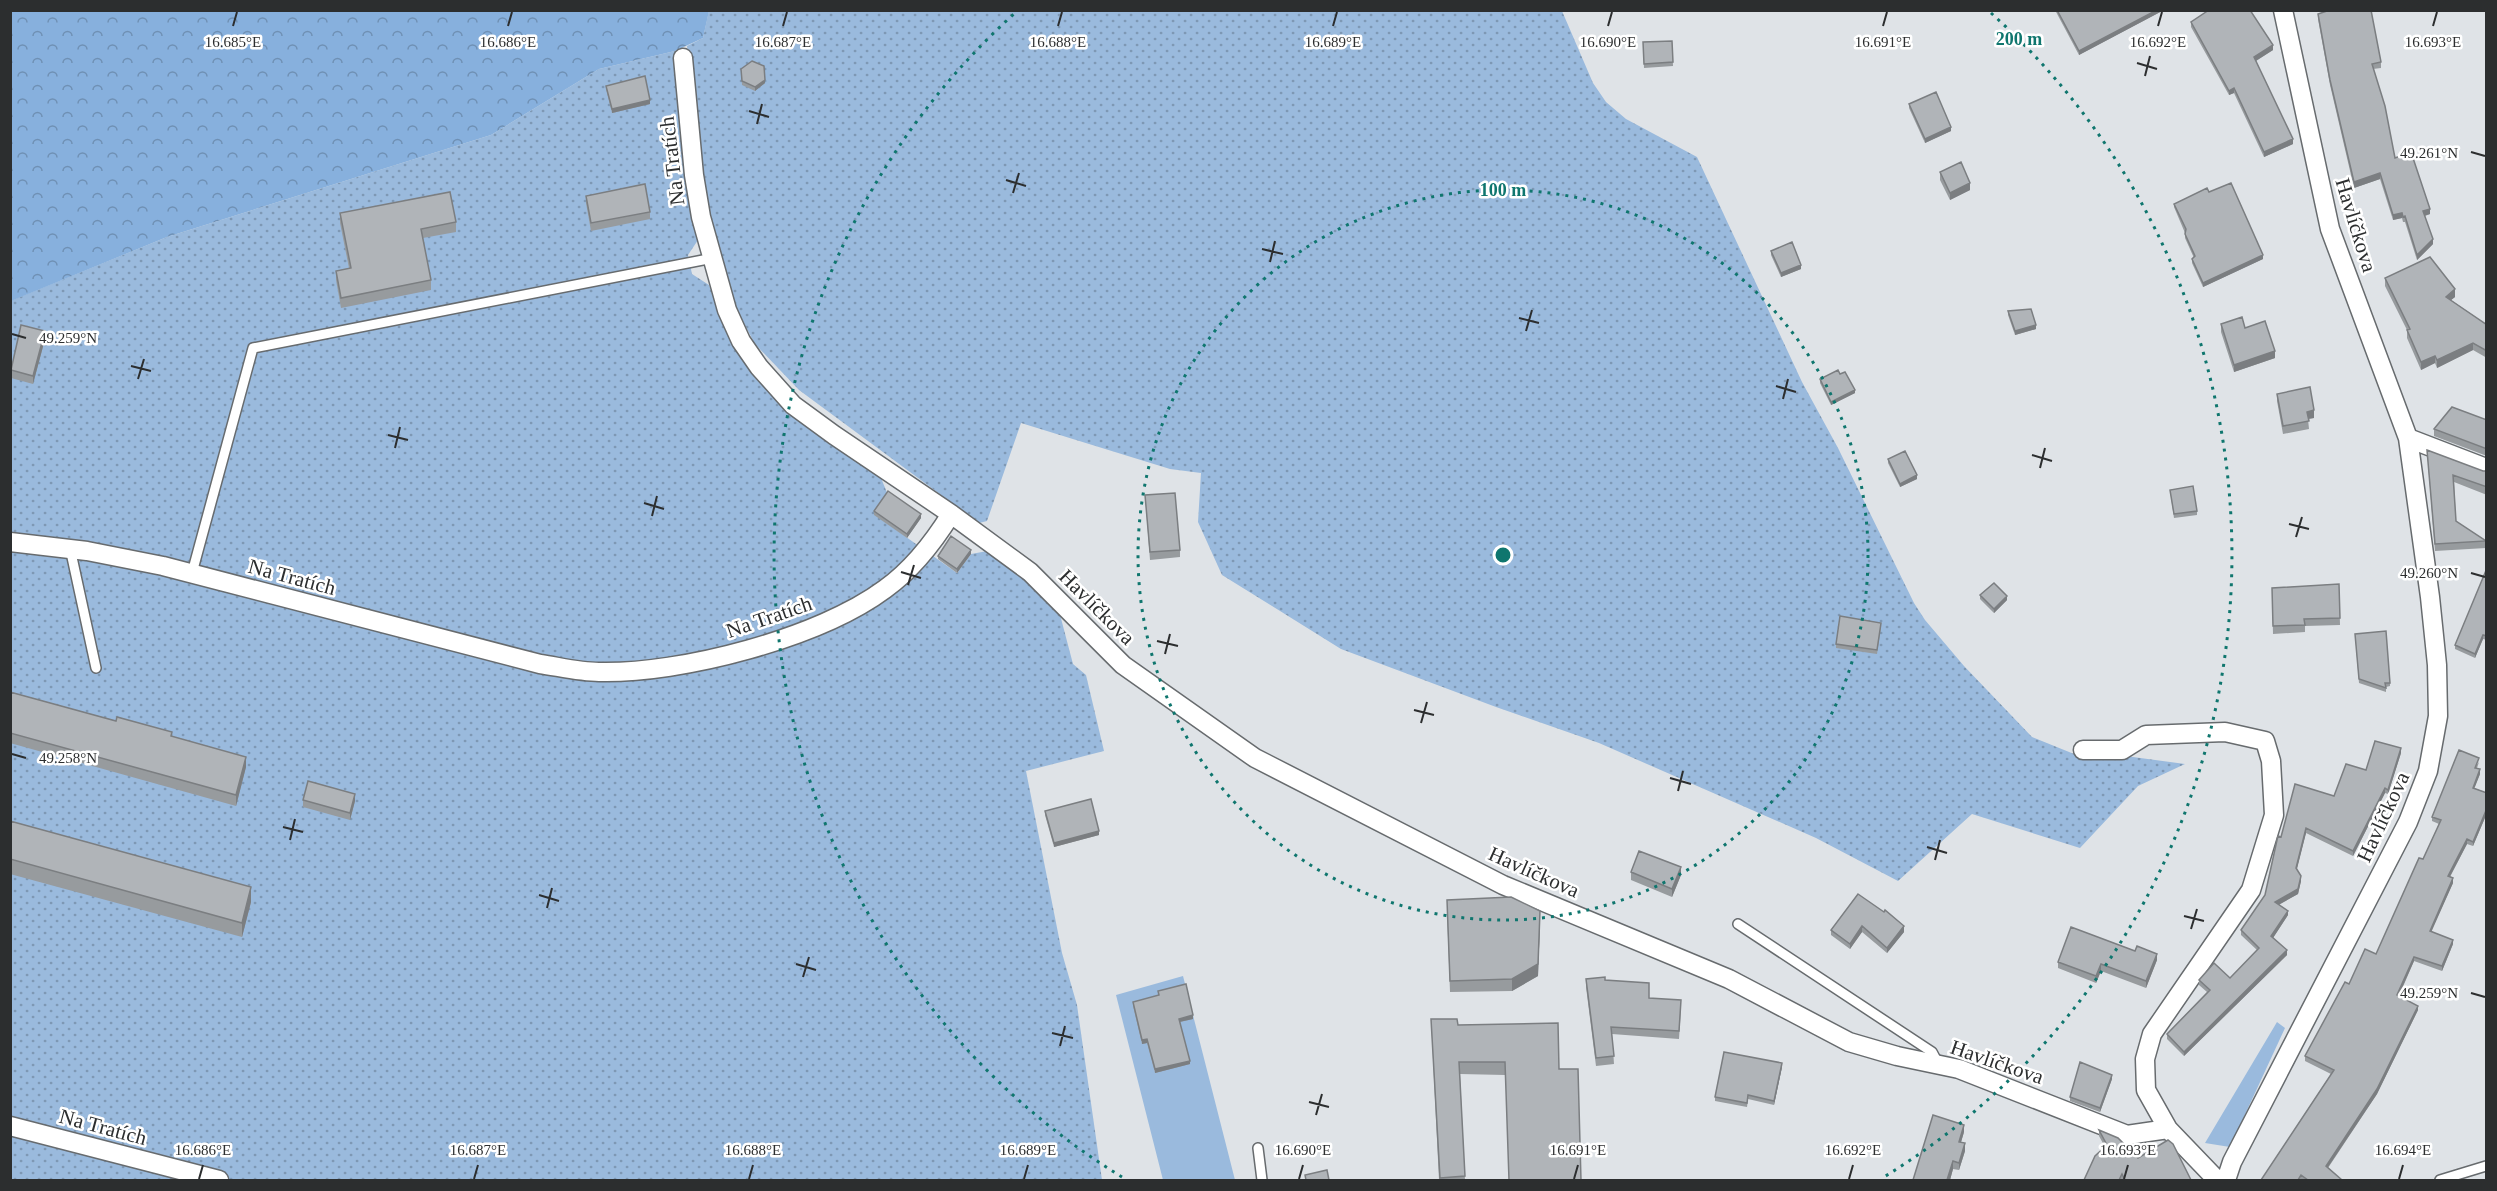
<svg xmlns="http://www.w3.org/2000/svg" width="2497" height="1191" font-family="'Times New Roman',serif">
	<defs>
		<pattern id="grass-dots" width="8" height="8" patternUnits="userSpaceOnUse" patternTransform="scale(1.5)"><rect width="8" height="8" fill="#9abadd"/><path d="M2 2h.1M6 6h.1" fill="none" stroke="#7e98b4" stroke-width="1.8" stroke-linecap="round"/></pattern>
		<pattern id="forest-crowns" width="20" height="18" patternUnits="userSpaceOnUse" patternTransform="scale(1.5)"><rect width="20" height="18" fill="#87b0dd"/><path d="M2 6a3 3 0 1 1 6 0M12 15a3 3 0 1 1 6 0" fill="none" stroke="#6f90b4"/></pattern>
	</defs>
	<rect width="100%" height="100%" fill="#dfe3e7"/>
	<path fill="url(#grass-dots)" d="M709 10 1562 11 1593 83 1606 102 1626 119 1697 157 1802 382 1838 448 1914 603 1925 620 1964 666 2032 737 2079 756 2118 755 2185 764 2138 786 2080 848 1972 814 1898 881 1816 838 1599 743 1496 707 1341 649 1222 575 1198 522 1201 473 1170 469 1021 423 987 521 979 523 799 390 755 344 732 301 708 205 687 46 703 38Z
		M675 51 679 60 682 148 698 240 688 255 692 274 709 285 728 336 755 378 798 420 881 478 888 495 875 515 957 573 971 554 993 550 1058 607 1073 664 1086 675 1104 751 1026 771 1062 953 1077 1005 1102 1180H11L10 301 167 237 491 135 599 69Z"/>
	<path fill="url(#forest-crowns)" d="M10 11 11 10 709 11 703 38 675 51 599 69 491 135 167 237 11 301Z"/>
	<path fill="#9abadd" d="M1183 976 1235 1180H1163L1116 995Z
		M2277 1022 2285 1028 2230 1147 2205 1143Z"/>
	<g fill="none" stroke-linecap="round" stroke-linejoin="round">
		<g stroke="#676b6e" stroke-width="12">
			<path id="lane" d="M70 548 96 668
				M192 573 253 348 713 258
				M1738 924 1932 1052 1939 1065
				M1258 1148 1262 1180
				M2440 1180 2486 1166"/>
		</g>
		<g stroke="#676b6e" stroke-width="21">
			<path id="street" d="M683 58 694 175 701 217 727 310 741 341 759 367 793 405 834 435 951 514 1030 572 1123 665 1255 758 1503 885 1729 979 1849 1042 1897 1056 1959 1069 2127 1135 2168 1129
				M2408 438 2486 468
				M10 542 87 551 163 566 540 664C560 667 580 672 599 672 681 674 819 638 885 589 913 569 933 543 951 514
				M2083 750H2122L2146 735 2225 732 2265 741 2271 761 2274 815 2251 890 2152 1034 2145 1059 2146 1090 2168 1129 2217 1180
				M10 1126 219 1180
				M2226 1180 2232 1162 2408 822 2428 771 2438 716 2437 665 2430 597 2408 438 2330 229 2283 10"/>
		</g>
		<use href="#lane" stroke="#fff" stroke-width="9"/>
		<use href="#street" stroke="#fff" stroke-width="18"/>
	</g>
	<path fill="#979b9e" d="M2055 10H2164L2079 55Z
		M2318 14 2381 62V68L2373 69 2395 158 2430 214 2425 216 2433 244 2417 260 2405 222H2403L2402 218 2393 220 2380 179 2354 188 2330 85 2318 19Z
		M2191 22 2273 50 2256 61 2293 144 2264 157 2234 93 2229 95 2191 27Z
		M1672 41 1673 66 1644 68 1643 42Z
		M741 69 765 83 755 91 742 85Z
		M606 86 650 104 612 113 606 89Z
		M1909 104 1951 131 1925 143 1909 108Z
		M1940 172 1970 190 1950 200 1940 180Z
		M2209 192 2263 259 2203 287 2192 263V259L2194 258 2185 238V233L2174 207V204Z
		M586 196 650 212V219L591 231 586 203Z
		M340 213 456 222V232L423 238 431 280V290L341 308 336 280V271L349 268 340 223Z
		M1771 251 1801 269 1781 277 1771 255Z
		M2385 278 2455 297 2451 300 2487 325V358L2473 350 2437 368 2435 363 2421 370 2407 338V330L2385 286Z
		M2008 311 2036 329 2015 335 2008 315Z
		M2221 324 2245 328 2275 358 2234 372 2221 332Z
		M45 339 33 384 11 378V370Z
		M1840 374 1855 393 1831 405 1820 383V379Z
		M2277 394 2314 418 2308 419 2309 429 2283 434 2277 401Z
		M2487 420V456L2434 436V429Z
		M2427 450 2483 471H2487V495L2454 482 2456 521 2486 541V548L2435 551Z
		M1888 459 1917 479 1900 487 1888 463Z
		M2170 490 2197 511V515L2174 518Z
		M1145 495 1180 550V557L1150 560Z
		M874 511 921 518 907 538 874 515Z
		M971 554 957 573 938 559V556Z
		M2487 568V640L2483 639 2475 658 2455 649V645Z
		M2339 584 2340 625 2305 626V632L2273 634 2272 588Z
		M1980 595 2007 600 1994 613 1980 599Z
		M1881 627 1877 654 1836 648V644Z
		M2355 634 2390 683V686L2386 687V692L2359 683Z
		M10 692 172 736 246 767 236 806 10 743Z
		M2401 753 2388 794 2385 793 2353 856 2306 833 2297 869 2301 881 2298 894 2279 904 2288 915 2273 938 2287 955 2184 1056 2167 1039V1034L2207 992 2199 985V980L2230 978 2257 950 2241 935V930L2265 895 2281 837 2366 770Z
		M2479 762 2477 768 2480 774 2474 788 2487 793V813L2473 846 2467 844 2450 877 2453 883 2431 931 2453 944 2442 971 2414 961 2399 996 2418 1010 2377 1094 2328 1168 2342 1180H2303L2301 1179 2261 1180 2331 1074 2305 1061V1056L2349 984 2376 954 2423 859 2439 824 2432 821V817Z
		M303 800 355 801 350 820 303 807Z
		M1045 811 1099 835 1054 847 1045 815Z
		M10 821 251 902 242 937 10 874Z
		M1631 872 1681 875 1672 897 1631 880Z
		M1858 894 1904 932 1887 953 1862 932 1850 949 1831 935V930Z
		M1447 911 1540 922 1538 976 1512 991 1450 992Z
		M2135 951 2157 960 2146 988 2101 971 2096 983 2058 968V962Z
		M1586 979 1605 980 1649 998 1681 1008 1679 1039 1612 1034 1614 1064 1596 1066 1586 987Z
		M1158 991 1193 1019 1180 1022 1190 1064 1155 1073 1147 1043 1142 1044 1133 1006V1002L1158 996Z
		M1431 1019 1458 1025 1559 1069 1505 1075 1460 1074 1465 1180H1439Z
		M1782 1067 1774 1105 1748 1099 1747 1107 1715 1101V1097Z
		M2112 1079 2100 1112 2070 1101V1097Z
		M2099 1130 2138 1158 2191 1180H2084L2105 1147 2099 1136Z
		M1964 1132 1961 1142 1965 1151 1959 1170 1953 1169 1950 1180H1913Z"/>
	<path fill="#7b7e81" d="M2157 10H2164L2079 55V51Z
		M2273 45V50L2254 62V57Z
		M765 80V83L755 91V87Z
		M2234 88V93L2229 95V91Z
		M650 100V104L612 113V109Z
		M1951 127V131L1925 143V139Z
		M2293 139V144L2264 157V152Z
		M2380 173V179L2354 188V182Z
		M1970 183V190L1950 200V193Z
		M2430 209V214L2423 216V211Z
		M2402 213V218L2393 220V215Z
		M2433 239V244L2417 260V255Z
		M2263 255V259L2203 287V283Z
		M1801 265V269L1781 277V273Z
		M2455 289V297L2446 304V297Z
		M2036 325V329L2015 335V331Z
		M45 331V339L33 384V376Z
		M2473 343V350L2437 368V360Z
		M2275 351V358L2234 372V365Z
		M2435 356V363L2421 370V362Z
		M1855 390V393L1831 405V402Z
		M2314 410V418L2307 419V412Z
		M1917 475V479L1900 487V484Z
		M921 514V518L907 538V534Z
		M971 550V554L957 573V569Z
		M2007 596V600L1994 613V609Z
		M2483 635V639L2475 658V654Z
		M2401 748V753L2388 794V790Z
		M246 757V767L236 806V795Z
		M2480 769V774L2473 792V788Z
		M2385 788V793L2353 856V851Z
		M355 794V801L350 820V813Z
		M2487 808V813L2473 846V842Z
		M2306 828V833L2296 872V868Z
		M1099 831V835L1054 847V843Z
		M2467 839V844L2448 880V876Z
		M1681 867V875L1672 897V889Z
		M2301 876V881L2298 894 2275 907V902Z
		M2453 878V883L2430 935V931Z
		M251 887V902L242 937V923Z
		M2288 911V915L2271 941V936Z
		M1540 922 1538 976 1512 991V979Z
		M1862 926V932L1850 949V944Z
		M1904 926V932L1887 953V948Z
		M2453 940V944L2442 971V966Z
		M2287 950V955L2184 1056V1052Z
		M2157 954V960L2146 988V981Z
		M2414 957V961L2397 999V995Z
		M2101 964V971L2096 983V976Z
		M2418 1006V1010L2377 1094 2326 1170V1166Z
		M1193 1015V1019L1179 1022V1019Z
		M1147 1039V1043L1142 1044V1040Z
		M1190 1061V1064L1155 1073V1069Z
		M1782 1063V1067L1774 1105V1101Z
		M2112 1075V1079L2100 1112V1108Z
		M1964 1125V1132L1959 1149V1142Z
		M1965 1143V1151L1959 1170V1163Z
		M1953 1161V1169L1950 1180H1947Z"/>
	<path fill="#b0b4b8" stroke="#7b7e81" stroke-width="1.5" d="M2057 10H2157L2079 51Z
		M2209 10H2250L2273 45 2254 57 2293 139 2264 152 2234 88 2229 91 2191 22Z
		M2330 10H2371L2381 62 2372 64 2385 106 2395 158 2411 152 2430 209 2423 211 2433 239 2417 255 2405 216 2403 217 2402 213 2393 215 2380 173 2354 182 2330 80 2318 14Z
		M1672 41 1673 62 1644 64 1643 42Z
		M752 61 764 66 765 80 755 87 742 81 741 69Z
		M645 76 650 100 612 109 606 86Z
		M1936 92 1951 127 1925 139 1909 104Z
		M1961 162 1970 183 1950 193 1940 172Z
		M2231 183 2263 255 2203 283 2192 259 2195 256 2185 234 2186 229 2174 204 2207 188 2209 192Z
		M645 184 650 212 591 223 586 196Z
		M450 192 456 222 421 229 431 280 341 298 336 271 351 268 340 213Z
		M1792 242 1801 265 1781 273 1771 251Z
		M2430 257 2455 289 2446 297 2487 325V351L2473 343 2437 360 2435 356 2421 362 2407 330 2410 329 2385 278Z
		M2031 309 2036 325 2015 331 2008 311Z
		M2242 317 2245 328 2265 321 2275 351 2234 365 2221 324Z
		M21 325 45 331 33 376 11 370Z
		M1838 370 1840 374 1845 372 1855 390 1831 402 1820 379Z
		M2310 387 2314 410 2307 412 2309 421 2283 426 2277 394Z
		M2452 407 2487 420V449L2434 429Z
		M2427 450 2483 471H2487V487L2453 475 2456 521 2486 541 2435 544Z
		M1905 451 1917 475 1900 484 1888 459Z
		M2193 486 2197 511 2174 514 2170 490Z
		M888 491 921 514 907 534 874 511Z
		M1175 493 1180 550 1150 552 1145 495Z
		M951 536 971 550 957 569 938 556Z
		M2487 568V636L2483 635 2475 654 2455 645Z
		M1994 583 2007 596 1994 609 1980 595Z
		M2339 584 2340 618 2304 619 2305 625 2273 626 2272 588Z
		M1840 616 1881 623 1877 650 1836 644Z
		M2386 631 2390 683H2385L2386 688 2359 679 2355 634Z
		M10 692 116 721 117 717 172 732 171 736 246 757 236 795 10 733Z
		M2375 741 2401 748 2388 790 2385 788 2353 851 2306 828 2296 868 2301 876 2298 889 2275 902 2288 911 2271 936 2287 950 2184 1052 2167 1034 2210 990 2199 980 2214 963 2230 978 2259 948 2241 930 2265 895 2277 840 2278 836 2281 837 2295 784 2334 796 2346 764 2366 770Z
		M2459 750 2479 758 2475 768 2480 769 2473 788 2487 793V808L2473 842 2467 839 2448 876 2453 878 2430 931 2453 940 2442 966 2414 957 2397 995 2418 1006 2377 1089 2326 1166 2342 1180H2308L2301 1175 2298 1180H2261L2334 1070 2305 1056 2345 982 2349 984 2365 949 2376 954 2419 858 2423 859 2441 820 2432 817Z
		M308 781 355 794 350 813 303 800Z
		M1091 799 1099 831 1054 843 1045 811Z
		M10 821 251 887 242 923 10 859Z
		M1639 851 1681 867 1672 889 1631 872Z
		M1858 894 1884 912 1885 910 1904 926 1887 948 1862 926 1850 944 1831 930Z
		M1511 897 1540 911 1538 964 1512 979 1450 981 1447 900Z
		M2071 927 2135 951 2137 946 2157 954 2146 981 2101 964 2096 976 2058 962Z
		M1605 977V980L1649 983V998L1681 1000 1679 1031 1611 1027 1614 1056 1596 1058 1586 979Z
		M1186 984 1193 1015 1179 1019 1190 1061 1155 1069 1147 1039 1142 1040 1133 1002 1159 995 1158 991Z
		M1431 1019H1457L1458 1025 1558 1023 1559 1069H1578L1581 1180H1509L1505 1062H1459L1465 1176 1440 1178Z
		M1724 1052 1782 1063 1774 1101 1748 1095 1747 1103 1715 1097Z
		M2080 1062 2112 1075 2100 1108 2070 1097Z
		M1933 1115 1964 1125 1959 1142 1965 1143 1959 1163 1953 1161 1947 1180H1913Z
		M2099 1130 2118 1138 2138 1158 2168 1140 2173 1144 2191 1180H2125L2122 1174 2119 1180H2084L2095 1156 2107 1145Z
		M1327 1170 1329 1180H1306L1305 1175Z"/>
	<path fill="none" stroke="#2c2e2f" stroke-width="2" d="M233 26 237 12M508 26 512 12M783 26 787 12M1058 26 1062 12M1333 26 1337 12M1608 26 1612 12M1883 26 1887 12M2158 26 2162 12M2433 26 2437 12M2137 63 2157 69M2145 76 2150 56M749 111 769 117M757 124 762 104M2471 152 2485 156M1006 180 1026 186M1013 193 1019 173M1262 249 1283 254M1270 262 1275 241M1519 318 1539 323M1526 331 1532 310M12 334 26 338M131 366 151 371M138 379 144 359M1776 386 1796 392M1783 399 1788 379M388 435 408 440M395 448 400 427M2032 455 2052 461M2040 468 2045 448M644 503 664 509M652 516 657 496M2289 524 2309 529M2296 537 2302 517M901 572 921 578M2471 573 2485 577M908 585 914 565M1157 641 1178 646M1165 654 1170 634M1414 710 1434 715M1421 723 1427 702M12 754 26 758M1670 778 1691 784M1678 791 1683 771M283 827 303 832M290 840 295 819M1927 847 1947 853M1935 860 1940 840M539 895 559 901M547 908 552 888M2184 916 2204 921M2191 929 2197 909M796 964 816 970M803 977 809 957M2471 993 2485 997M1052 1033 1073 1038M1060 1046 1065 1026M1309 1102 1329 1107M1316 1115 1322 1094M199 1179 203 1165M474 1179 478 1165M749 1179 753 1165M1024 1179 1028 1165M1299 1179 1303 1165M1574 1179 1578 1165M1849 1179 1853 1165M2124 1179 2128 1165M2399 1179 2403 1165"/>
	<g fill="none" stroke="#0f766e" stroke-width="3" stroke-dasharray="3 6">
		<circle cx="1503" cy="555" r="365"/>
		<path d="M1122 1177A730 730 0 0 1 1015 13M1991 13A730 730 0 0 1 1884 1177"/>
	</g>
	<g text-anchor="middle" stroke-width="5" stroke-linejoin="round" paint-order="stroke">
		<g font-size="21" fill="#2c2e2f" stroke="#fff">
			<text transform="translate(672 161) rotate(-97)" y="7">Na Tratích</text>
			<text transform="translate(2356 225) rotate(73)" y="7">Havlíčkova</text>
			<text transform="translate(292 577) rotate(15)" y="7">Na Tratích</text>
			<text transform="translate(1097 607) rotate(45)" y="7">Havlíčkova</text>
			<text transform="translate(769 617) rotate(-19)" y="7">Na Tratích</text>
			<text transform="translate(2383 817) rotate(-65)" y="7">Havlíčkova</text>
			<text transform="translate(1534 872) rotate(24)" y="7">Havlíčkova</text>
			<text transform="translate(1997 1062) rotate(19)" y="7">Havlíčkova</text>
			<text transform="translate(103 1127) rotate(15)" y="7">Na Tratích</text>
		</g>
	</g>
	<g font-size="15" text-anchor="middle" fill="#2c2e2f" stroke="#fff" stroke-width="5" stroke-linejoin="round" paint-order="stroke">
		<text x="233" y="47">16.685°E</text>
		<text x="508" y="47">16.686°E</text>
		<text x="783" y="47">16.687°E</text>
		<text x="1058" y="47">16.688°E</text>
		<text x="1333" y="47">16.689°E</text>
		<text x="1608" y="47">16.690°E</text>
		<text x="1883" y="47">16.691°E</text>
		<text x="2158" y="47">16.692°E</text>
		<text x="2433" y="47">16.693°E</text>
		<text x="2429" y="158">49.261°N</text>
		<text x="68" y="343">49.259°N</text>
		<text x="2429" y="578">49.260°N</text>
		<text x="68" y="763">49.258°N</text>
		<text x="2429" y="998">49.259°N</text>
		<text x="203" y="1155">16.686°E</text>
		<text x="478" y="1155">16.687°E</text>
		<text x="753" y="1155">16.688°E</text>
		<text x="1028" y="1155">16.689°E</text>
		<text x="1303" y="1155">16.690°E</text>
		<text x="1578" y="1155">16.691°E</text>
		<text x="1853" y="1155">16.692°E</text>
		<text x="2128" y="1155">16.693°E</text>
		<text x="2403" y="1155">16.694°E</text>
	</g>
	<circle cx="1503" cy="555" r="9" fill="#0f766e" stroke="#fff" stroke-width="3"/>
	<g font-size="18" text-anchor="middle" font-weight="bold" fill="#0f766e" stroke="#fff" stroke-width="5" stroke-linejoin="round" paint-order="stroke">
		<text x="2019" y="45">200 m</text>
		<text x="1503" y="196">100 m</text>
	</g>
	<rect width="2497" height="1191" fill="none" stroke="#2c2e2f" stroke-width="24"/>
</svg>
